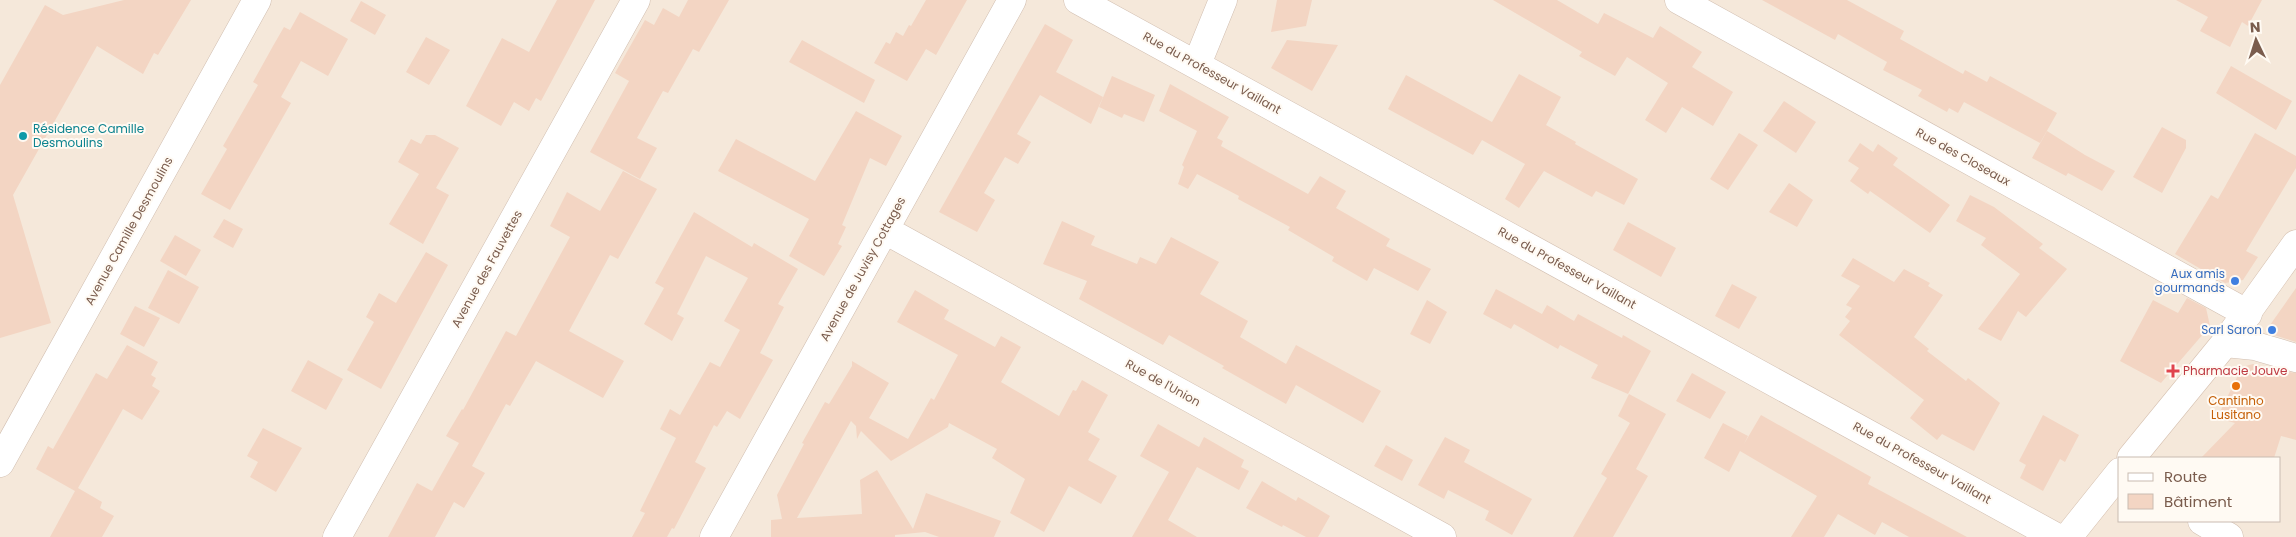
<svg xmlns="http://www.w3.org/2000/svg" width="2296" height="537" font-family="Poppins,sans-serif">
	<rect width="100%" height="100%" fill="#fdf6ec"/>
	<path fill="#f5e8da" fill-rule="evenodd" d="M0 0H2296V537H0ZM2120 458H2280V521H2120Z"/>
	<path fill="#f3d5c3" d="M124 0H191L158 55 154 53 143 74 97 46 13 195 51 323 0 338V85L45 5 63 15Z
		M557 0H595L541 101 536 98 529 111 514 102 501 126 466 106 502 38 529 52Z
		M688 0H729L699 52 693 49 668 93 663 91 637 138 657 148 640 179 590 152 629 81 615 73 645 20 654 25 663 8 679 17Z
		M926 0H967L936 55 926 49 907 81 874 63 886 42 890 44 896 32 903 36 909 25 911 26Z
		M1277 0H1312L1306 26 1271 32Z
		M1493 0H1557L1598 24 1604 13 1653 38 1660 26 1702 52 1692 67 1733 92 1713 126 1682 107 1666 133 1645 120 1668 83 1627 57 1615 76 1579 56 1582 52Z
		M1762 0H1847L1904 31 1900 39 1963 74 1965 70 1987 82 1990 76 2057 113 2040 143 1964 102 1958 113 1949 108 1947 112 1918 96 1922 90 1883 70 1887 62 1838 34 1835 40Z
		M2176 0H2262L2248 26 2242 22 2230 47 2200 31 2208 17Z
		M361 1 386 15 375 35 350 21Z
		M300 12 348 39 328 76 301 61 281 97 291 103 230 210 201 194 227 149 223 146 258 85 253 82 273 46 284 27 290 30Z
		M1045 24 1073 40 1056 72 1103 97 1091 124 1040 95 1017 134 1031 142 1018 164 1005 157 984 193 995 200 977 232 939 212Z
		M426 37 450 50 429 85 406 72Z
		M802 40 875 80 864 103 789 62Z
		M1287 40 1338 45 1312 91 1271 68Z
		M2231 66 2292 101 2276 130 2216 93Z
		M1519 74 1561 97 1546 125 1576 142 1575 144 1638 179 1624 205 1596 191 1592 197 1544 171 1519 208 1505 199 1525 164 1482 140 1473 155 1388 109 1406 75 1492 122Z
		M1112 76 1155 95 1144 122 1124 114 1122 118 1099 107Z
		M1170 84 1229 117 1217 138 1223 141 1221 146 1308 194 1320 176 1346 191 1336 208 1390 239 1386 246 1431 269 1418 291 1374 268 1367 281 1332 261 1334 257 1288 230 1290 227 1238 199 1239 196 1197 174 1188 189 1178 184 1184 167 1182 165 1197 131 1159 111Z
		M1784 101 1816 122 1796 153 1763 131Z
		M856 111 902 136 886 166 870 158 842 225 846 227 838 244 842 246 824 276 789 256 809 219 718 171 736 139 815 181Z
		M2162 127 2186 140V148L2162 193 2133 177Z
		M2047 131 2085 155 2115 171 2102 191 2068 173 2066 176 2032 158Z
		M1739 133 1758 145 1728 190 1710 179Z
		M2255 133 2296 156V168L2246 251 2258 257 2243 280 2225 283 2175 254 2211 195 2218 199Z
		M426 135H435L459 148 436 188 449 195 423 244 389 224 419 174 398 162 411 139 421 144Z
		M1860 143 1873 152 1878 144 1898 158 1893 165 1950 205 1930 233 1870 191 1868 194 1850 181 1859 168 1848 161Z
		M623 171 657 189 618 259 610 255 569 331 624 361 603 398 536 361 510 406 506 404 472 466 485 473 464 508 454 502 435 537H388L417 483 432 491 459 443 446 436 462 409 463 410 506 331 516 336 570 237 550 226 567 192 600 211Z
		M1789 183 1813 200 1797 227 1769 212Z
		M1970 195 1994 207 2043 244 2039 248 2067 269 2026 317 2018 311 2001 341 1978 329 2020 274 1981 245 1986 238 1956 221Z
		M694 212 752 247 754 243 798 269 778 304 784 307 760 353 773 360 740 419 727 411 717 427 714 425 695 462 706 468 674 529 672 528 667 537H632L645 513 640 511 676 438 660 429 670 409 680 415 710 362 720 367 740 330 724 321 748 278 706 256 677 314 684 318 672 341 644 324 664 288 655 283Z
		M224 219 243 229 233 248 213 237Z
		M1062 221 1095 236 1091 245 1137 264 1140 257 1156 264 1171 237 1219 262 1200 294 1248 321 1240 337 1286 364 1296 345 1381 391 1363 423 1296 385 1286 404 1222 368 1224 366 1169 335 1163 345 1079 299 1087 281 1043 264Z
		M1628 222 1676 248 1661 277 1613 250Z
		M175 235 201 250 186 276 160 261Z
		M426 252 448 265 381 389 347 370 374 322 366 317 379 293 396 303Z
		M1853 258 1894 282 1904 269 1930 283 1928 286 1943 295 1914 337 1929 349 1927 351 1966 381 1968 378 2000 403 1974 451 1942 434 1937 440 1910 418 1924 400 1839 335 1850 321 1845 317 1852 308 1846 305 1860 286 1841 276Z
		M168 270 199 287 179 324 148 308Z
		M1732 284 1757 297 1739 329 1715 316Z
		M2296 288V342L2274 335 2270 325Z
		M1496 289 1542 314 1547 305 1574 321 1578 314 1622 338 1623 335 1651 351 1628 394 1591 378 1598 365 1560 345 1558 349 1514 324 1511 329 1483 314Z
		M915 290 949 310 944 319 995 347 1001 336 1021 347 1001 382 1059 416 1073 390 1076 391 1082 380 1108 395 1088 432 1100 439 1088 460 1117 476 1101 504 1069 486 1044 532 1010 513 1025 479 992 458 997 449 949 423 948 427 891 461 861 431 857 439 856 426 851 421 797 518 862 514 860 480 877 470 913 529 926 493 1001 521 994 537H939L925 532 895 535V537H771V520L782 519 777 495 804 444 802 443 825 402 829 404 852 366V361L889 383 869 418 908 439 931 398 934 400 958 355 897 322Z
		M2187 298 2206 308 2210 326 2161 383 2120 361 2153 300 2178 313Z
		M1427 300 1447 312 1430 344 1410 334Z
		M135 306 160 318 144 347 120 334Z
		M127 345 158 362 151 375 156 378 152 386 160 391 142 420 123 409 78 488 102 502 100 508 114 516 102 537H50L75 491 36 469 48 446 53 449 96 373 107 379Z
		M308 360 343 379 326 410 291 391Z
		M2253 364 2289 374 2288 372 2296 373V440L2281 436 2274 458H2201L2235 423 2217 418 2242 367Z
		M1692 373 1726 392 1710 419 1676 401Z
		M1629 394 1666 414 1636 469 1648 476 1613 537H1573L1607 478 1601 474 1630 423 1618 416Z
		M1761 415 1871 477 1868 484 1967 537H1909L1882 522 1875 535 1838 514 1824 537H1791L1817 496 1740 451 1729 472 1704 458 1723 423 1748 436 1744 444Z
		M2043 415 2079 435 2065 462 2060 459 2043 491 2020 478 2026 465 2019 461Z
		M1158 424 1199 447 1204 437 1244 460 1241 467 1249 471 1239 490 1197 467 1168 520 1197 537H1132L1169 472 1140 456Z
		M263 428 302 448 276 492 250 477 258 462 247 456Z
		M1445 437 1470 450 1464 462 1532 499 1512 535 1485 520 1489 511 1448 490 1444 499 1418 485Z
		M1386 445 1413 460 1402 481 1374 466Z
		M1262 481 1296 501 1298 497 1330 516 1318 537H1306L1283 525 1282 527 1246 508Z"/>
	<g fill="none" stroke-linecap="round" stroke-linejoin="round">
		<g stroke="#d1beb0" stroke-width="29">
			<path id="minor" d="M1078 0 2056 537
				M1679 0 2248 314
				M1197 64 1223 0
				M885 230 1442 537
				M2225 343 2255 346 2296 358
				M0 463 257 0
				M2202 521 2229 537
				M337 537 636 0
				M714 537 1012 0"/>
		</g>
		<g stroke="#d6c0b0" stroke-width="29">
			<path id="secondary" d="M2131 458 2225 343 2296 244
				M2068 537 2120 472"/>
		</g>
		<use href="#minor" stroke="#fff" stroke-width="28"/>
		<use href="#secondary" stroke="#fff" stroke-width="28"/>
	</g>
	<circle fill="#0f9aa8" stroke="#fffaf3" stroke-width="2" cx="23" cy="136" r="5"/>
	<g fill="#3f7fe0" stroke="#fffaf3" stroke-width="2">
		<circle cx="2235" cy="281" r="5"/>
		<circle cx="2272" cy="330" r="5"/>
	</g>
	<path fill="#e0444e" stroke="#fffaf3" stroke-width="2" d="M2170.5 363.5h5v5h5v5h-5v5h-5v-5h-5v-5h5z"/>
	<circle fill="#e8710a" stroke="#fffaf3" stroke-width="2" cx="2236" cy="386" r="5"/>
	<g text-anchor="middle" stroke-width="4" stroke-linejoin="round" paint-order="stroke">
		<g font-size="12" fill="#7a5c4d" stroke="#fffaf3">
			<text transform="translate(1212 73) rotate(29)" y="4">Rue du Professeur Vaillant</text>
			<text transform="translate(1963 157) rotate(29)" y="4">Rue des Closeaux</text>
			<text transform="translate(129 231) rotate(-61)" y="4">Avenue Camille Desmoulins</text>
			<text transform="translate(1567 268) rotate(29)" y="4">Rue du Professeur Vaillant</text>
			<text transform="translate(487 269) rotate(-61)" y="4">Avenue des Fauvettes</text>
			<text transform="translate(863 269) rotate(-61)" y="4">Avenue de Juvisy Cottages</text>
			<text transform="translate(1163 383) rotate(29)" y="4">Rue de l'Union</text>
			<text transform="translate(1922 463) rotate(29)" y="4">Rue du Professeur Vaillant</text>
		</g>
		<g font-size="12" fill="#0d838f" stroke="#fffaf3" text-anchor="start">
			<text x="33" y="133">Résidence Camille<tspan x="33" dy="14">Desmoulins</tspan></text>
		</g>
		<g font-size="12" fill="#366cbe" stroke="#fffaf3" text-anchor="end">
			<text x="2225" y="278">Aux amis<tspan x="2225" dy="14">gourmands</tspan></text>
			<text x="2262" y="334">Sarl Saron</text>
		</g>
		<g font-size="12" fill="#be3a42" stroke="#fffaf3" text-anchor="start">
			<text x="2183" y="375">Pharmacie Jouve</text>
		</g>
		<g font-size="12" fill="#c56008" stroke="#fffaf3">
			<text x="2236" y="405">Cantinho<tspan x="2236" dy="14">Lusitano</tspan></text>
		</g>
	</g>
	<rect x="2118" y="457" width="162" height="65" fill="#fffaf3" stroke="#cabbb1"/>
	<rect x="2128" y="473" width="25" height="8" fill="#ffffff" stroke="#cabbb1"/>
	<text x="2164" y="482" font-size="15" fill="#7a5c4d">Route</text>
	<rect x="2128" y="494" width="25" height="15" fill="#f3d5c3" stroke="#cabbb1"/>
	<text x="2164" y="507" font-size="15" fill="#7a5c4d">Bâtiment</text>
	<g transform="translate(2256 40) rotate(356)" stroke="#fffaf3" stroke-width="4" paint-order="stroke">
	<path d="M0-4L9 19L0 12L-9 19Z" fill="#7a5c4d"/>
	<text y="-8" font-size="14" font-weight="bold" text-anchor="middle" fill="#7a5c4d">N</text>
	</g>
</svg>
